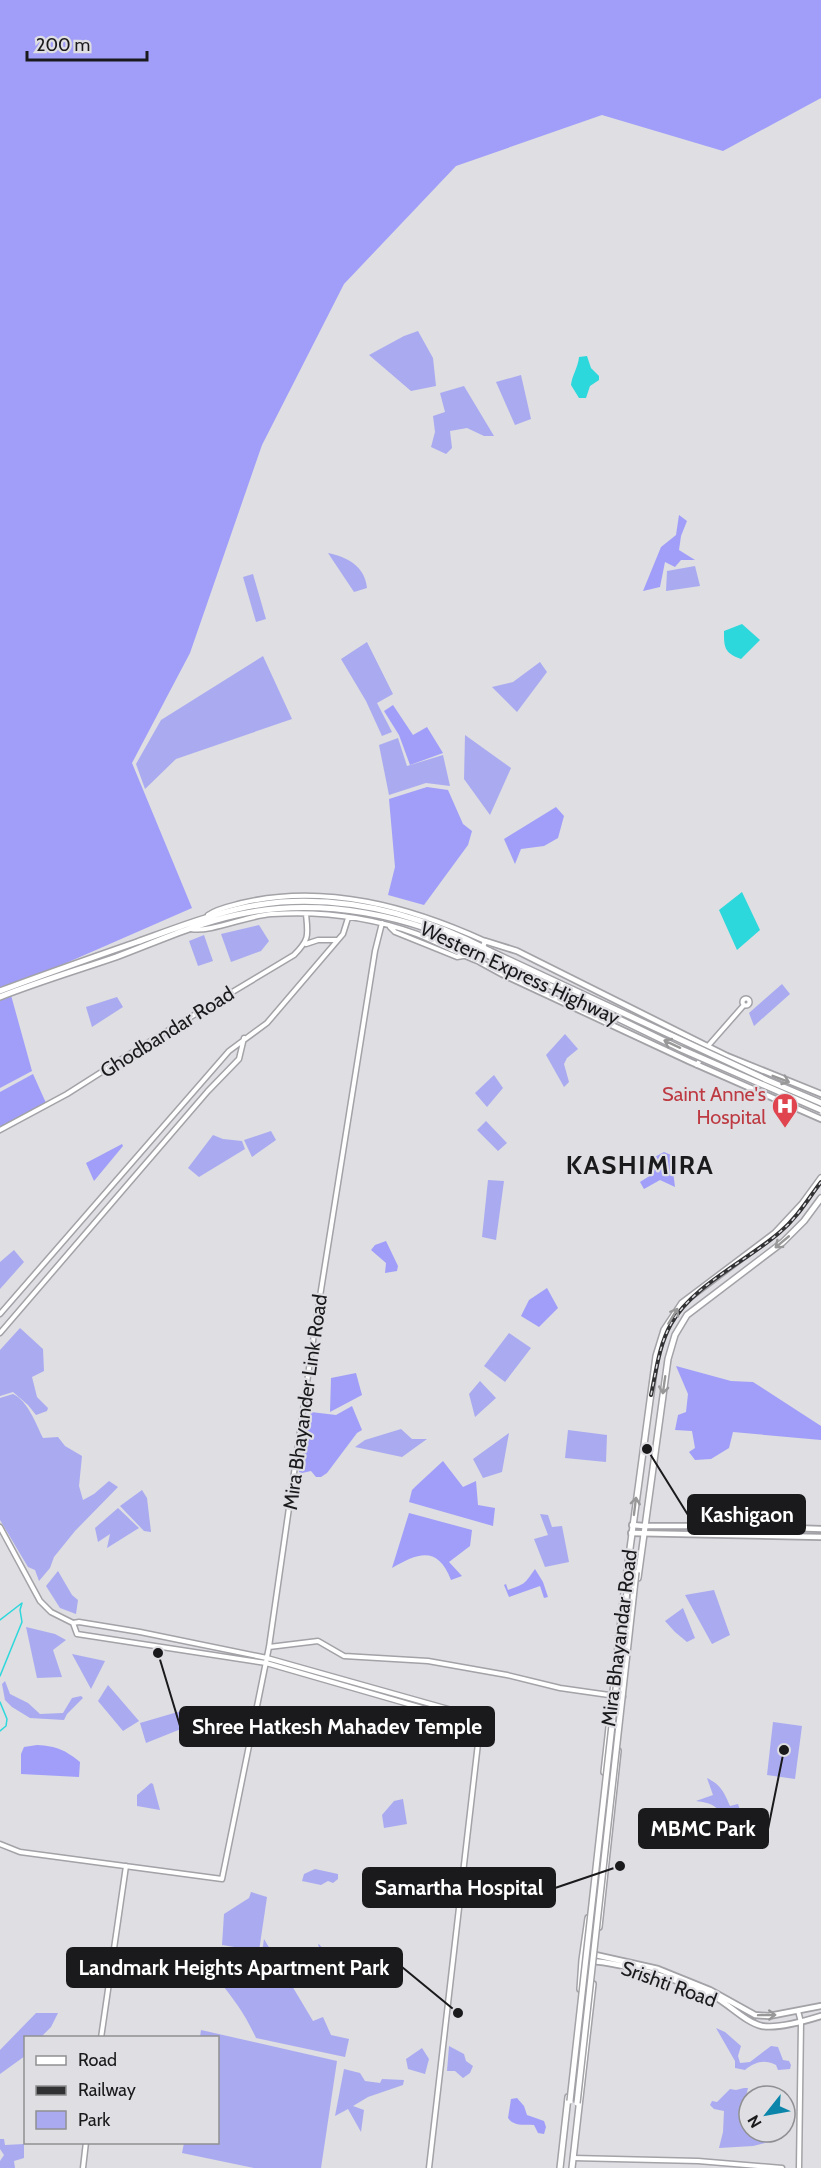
<svg xmlns="http://www.w3.org/2000/svg" width="821" height="2168" font-family="Cabin,sans-serif">
	<rect width="100%" height="100%" fill="#dedee3"/>
	<path fill="#aaaaf1" d="M418 331 433 358 436 386 411 391 369 355 404 336Z
		M521 375 531 419 515 425 496 382Z
		M464 386 494 436H484L467 428 450 431 452 448 446 454 431 447 435 432 433 416 445 412 440 393Z
		M328 553C347 557 365 566 367 588L354 592Z
		M695 566 700 586 666 591 667 571Z
		M253 574 266 619 256 622 243 577Z
		M367 642 393 694 377 703 392 732 382 736 366 701 341 659Z
		M263 656 292 719 176 759 145 789 136 764 161 720Z
		M540 662 547 672 517 712 492 687 513 682Z
		M465 735 511 768 490 815 464 779Z
		M398 738 407 766 443 755 450 786 426 783 389 795 379 745Z
		M259 925 269 941 261 951 231 962 221 934Z
		M204 935 213 961 198 966 189 941Z
		M782 984 790 994 754 1026 749 1013Z
		M117 997 123 1007 92 1027 86 1007Z
		M565 1034 578 1049 567 1058 564 1064 569 1082 564 1087 546 1055Z
		M494 1075 503 1088 487 1107 475 1093Z
		M486 1121 507 1143 498 1151 477 1130Z
		M271 1131 276 1140 252 1157 244 1140Z
		M213 1135 223 1139 242 1141 245 1149 199 1177 188 1168Z
		M488 1180 504 1181 496 1240 482 1237Z
		M14 1250 24 1262 0 1289V1262Z
		M20 1328 43 1349 44 1371 32 1377 37 1397 48 1408 47 1411 36 1415 28 1405 13 1392 0 1396V1350Z
		M509 1333 531 1348 505 1382 484 1366Z
		M480 1381 496 1398 475 1417 469 1394Z
		M13 1394C28 1401 36 1424 43 1438L58 1437 65 1446 82 1456 79 1486 83 1500 94 1494 109 1481 118 1487 75 1531 54 1557 50 1568 39 1581 35 1570 28 1567 0 1520V1398Z
		M401 1429 412 1439H427L402 1457 355 1447 365 1440Z
		M568 1430 607 1435 606 1462 565 1458Z
		M509 1433 502 1472 483 1478 473 1459Z
		M142 1490 147 1498 151 1532 144 1531 120 1506Z
		M118 1508 139 1528 107 1548 110 1534 98 1542 95 1528Z
		M540 1514 548 1515 552 1527 562 1526 569 1562 545 1567 534 1539 548 1535Z
		M58 1571 72 1595 78 1600 76 1614 60 1608 46 1586Z
		M714 1590 730 1635 712 1644 685 1595Z
		M683 1608 695 1638 687 1642 675 1632 665 1621Z
		M26 1627 55 1634 66 1640 53 1650 62 1677 37 1678Z
		M72 1654 105 1661 91 1689Z
		M5 1681 10 1694 28 1703 40 1714 63 1713 72 1698 81 1696 83 1698 67 1714 64 1720 30 1718 12 1707 5 1700 2 1684Z
		M108 1685 139 1721 123 1731 98 1701Z
		M181 1711 186 1727 146 1743 140 1723Z
		M773 1722 802 1726 795 1779 767 1775Z
		M707 1778C721 1785 724 1792 730 1806L738 1804 740 1810 724 1820C718 1805 711 1803 696 1801L713 1795Z
		M151 1783 153 1784 160 1810 137 1806V1795Z
		M403 1799 407 1824 384 1828 382 1815 394 1801Z
		M315 1869 338 1874V1879L333 1883 328 1881 321 1885 302 1881 304 1874Z
		M251 1892 267 1897 259 1951 222 1945 224 1914 249 1898Z
		M264 1939 313 2021 323 2017 331 2035 349 2039 345 2057 256 2038C246 2016 234 1999 219 1981L221 1949 262 1953Z
		M319 1944C324 1952 336 1954 343 1949L349 1959 344 1963 343 1969 335 1975 327 1974 319 1962 325 1959 318 1945Z
		M36 2013H58L51 2027 41 2037 26 2038 25 2056 0 2074V2050Z
		M716 2028 725 2032 741 2046 738 2056 740 2063 750 2062 771 2046 778 2047 783 2060 789 2061 791 2065 790 2069 778 2070 776 2065C764 2059 755 2062 745 2070L735 2068V2061Z
		M201 2030 337 2061 321 2168H254L182 2153 184 2143 218 2142V2038L200 2037Z
		M449 2046 464 2054 466 2061 473 2066 470 2073 463 2078 455 2071H447Z
		M422 2048 429 2059 425 2074 408 2069 406 2059Z
		M344 2069 360 2073 365 2081 380 2083 382 2079 404 2080 403 2085 368 2097 353 2106 364 2110 361 2132 348 2109 335 2116Z
		M744 2088H748L746 2096 749 2101V2132H769V2142L753 2146 719 2148 723 2132 724 2111 714 2109 710 2105 712 2101 717 2102 730 2089 736 2090Z
		M0 2139H4L5 2145 24 2144V2158L14 2161 15 2168H0V2161L4 2155 0 2149Z"/>
	<path fill="#a09ef9" d="M0 0H821V98L723 151 602 115 456 166 344 284 262 445 190 653 132 763 192 908 9 988 32 1071 0 1088Z
		M679 515 687 521 681 536 679 550 695 560H681L675 567 665 562 660 587 643 591 661 547 676 535Z
		M393 705 413 735 427 727 443 753 410 765 399 735 384 711Z
		M427 787 448 790 463 824 472 831 468 845 424 905 388 895 395 867 389 799Z
		M556 807 564 816 558 838 544 846 521 849 515 864 504 839Z
		M33 1074 46 1103 0 1128V1092Z
		M122 1144 123 1146 94 1181 86 1163Z
		M664 1152 671 1155 675 1187 660 1180 644 1189 640 1182 651 1175 650 1170 647 1165 649 1160Z
		M386 1241 398 1266 397 1271 385 1273 386 1263 371 1250 375 1245Z
		M547 1288 558 1308 539 1327 521 1316 529 1300Z
		M676 1366 731 1381 753 1382 821 1426V1440L733 1432 729 1448 711 1459 695 1460 689 1452 695 1448 692 1431 675 1430 678 1415 686 1412 688 1394Z
		M356 1373 362 1395 330 1412 331 1378Z
		M352 1406 362 1430 357 1433 327 1473 321 1477H316L311 1471 302 1473 299 1472 311 1412 336 1415Z
		M443 1461 463 1487 476 1481 478 1505 495 1508 493 1526 409 1502 412 1490 416 1486Z
		M409 1513 472 1530 470 1546 449 1562 462 1576 451 1580C438 1546 419 1552 392 1568Z
		M535 1569 543 1582 548 1597 544 1598 540 1586 509 1597 504 1585 506 1584 508 1590C527 1583 524 1584 535 1569Z
		M37 1745C57 1746 65 1750 80 1762L79 1777 21 1774V1754L24 1747Z
		M517 2098 524 2106 527 2115 544 2121 546 2127 544 2134 538 2133 534 2125C525 2124 514 2127 508 2118L511 2099Z"/>
	<path fill="#2cd8db" d="M587 356 591 368 599 376V380L590 386 586 398H579L571 385C572 375 578 368 579 357Z
		M742 624 760 640 741 659C724 653 724 647 724 631Z
		M742 892 760 930 737 950 719 910Z"/>
	<g fill="none" stroke-linecap="round" stroke-linejoin="round">
		<path stroke="#2cd8db" stroke-width="1.5" d="M0 1620 22 1603 20 1610 22 1622 0 1676
			M0 1702 7 1719 6 1726 0 1731"/>
		<g stroke="#a2a2a7" stroke-width="7">
			<path id="tertiary" d="M208 915C218 908 231 906 242 903 325 883 410 907 485 941
				M390 927 395 932 457 957 463 956
				M191 929C210 933 249 915 272 914 321 911 371 917 417 934 438 942 458 954 480 962
				M306 944 318 940H337
				M742.5 1002a3.5 3.5 0 1 1 7 0a3.5 3.5 0 1 1-7 0Z
				M697 1065 708 1046 744 1005
				M0 1130 67 1094 144 1045 294 955C310 939 308 935 306 914
				M0 1314 229 1051 267 1023 343 934 348 918
				M0 1333 208 1091 239 1059 244 1038
				M0 1527 40 1601 51 1612 73 1623
				M269 1647 318 1641 344 1656 428 1661 507 1675 560 1688 623 1697
				M0 1844 20 1852 222 1879 269 1647 314 1334 375 951 382 923
				M798 2011 801 2022 799 2168
				M101 2038 126 1866
				M573 2158 698 2161 782 2168
				M83 2168 86 2142
				M429 2168 480 1726 466 1714 267 1658 140 1632 79 1622 73 1623 77 1634 266 1663 464 1720 469 1719"/>
		</g>
		<g stroke="#a2a2a7" stroke-width="8">
			<path id="secondary" d="M483 947 485 941 517 951 727 1056 821 1094
				M483 953 480 962 502 974 691 1062 821 1119
				M632 1525 644 1526H732L821 1529
				M631 1533 821 1537
				M591 1954 658 1969 710 1990 755 2015 769 2016 821 2006
				M590 1961C624 1963 685 1981 715 1997 730 2005 745 2022 762 2026 778 2029 805 2021 821 2016"/>
		</g>
		<g stroke="#a2a2a7" stroke-width="8">
			<path id="primary" d="M626 1578 656 1356 664 1330 682 1303 775 1233 802 1204 821 1178
				M638 1578 668 1359 675 1335 687 1315 783 1242 804 1221 821 1198
				M604 1772 624 1593
				M599 1927 618 1751
				M580 1989 582 1960 588 1918
				M560 2168 568 2097
				M572 2168 593 1984"/>
		</g>
		<g stroke="#a2a2a7" stroke-width="8">
			<path id="trunk" d="M0 991C45 974 91 958 137 942 184 925 231 906 281 902 354 897 426 917 490 951
				M0 997C38 982 78 970 116 957 156 942 195 924 236 915 320 896 413 915 487 955"/>
		</g>
		<use href="#tertiary" stroke="#fff" stroke-width="4"/>
		<use href="#secondary" stroke="#fff" stroke-width="4.5"/>
		<use href="#primary" stroke="#fff" stroke-width="5"/>
		<use href="#trunk" stroke="#fff" stroke-width="5"/>
		<g stroke="#323234" stroke-width="4">
			<path id="rail" d="M651 1395C656 1372 659 1345 671 1324 693 1285 747 1261 780 1232 797 1218 808 1199 821 1182"/>
		</g>
		<use href="#rail" stroke="#dedee3" stroke-width="1.5" stroke-dasharray="4.5" stroke-linecap="butt"/>
		<g stroke="#a2a2a7" stroke-width="8" stroke-linecap="butt">
			<path id="primary-bridge" d="M570 2101 629 1573
				M577 2103 636 1572"/>
		</g>
		<g stroke="#a2a2a7" stroke-width="8" stroke-linecap="butt">
			<path id="trunk-bridge" d="M490 951 767 1080 821 1103
				M487 955 681 1049 821 1110"/>
		</g>
		<use href="#primary-bridge" stroke="#fff" stroke-width="5"/>
		<use href="#trunk-bridge" stroke="#fff" stroke-width="5"/>
	</g>
	<defs><path id="oneway-shaft" d="M-6 0H5M1.5-3L5.5 0L1.5 3" fill="none" stroke-width="1.6" stroke-linecap="round" stroke-linejoin="round" transform="scale(1.5)"/></defs>
	<g stroke="#989899">
		<use href="#oneway-shaft" transform="translate(672 1044) rotate(-155)"/>
		<use href="#oneway-shaft" transform="translate(781 1079) rotate(21)"/>
		<use href="#oneway-shaft" transform="translate(782 1242) rotate(140)"/>
		<use href="#oneway-shaft" transform="translate(673 1316) rotate(-59)"/>
		<use href="#oneway-shaft" transform="translate(664 1385) rotate(98)"/>
		<use href="#oneway-shaft" transform="translate(635 1506) rotate(-83)"/>
		<use href="#oneway-shaft" transform="translate(767 2015) rotate(-1)"/>
	</g>
	<defs>
		<g id="hospital-pin" transform="scale(1.35)"><path d="M0 17L-7.5 6A9.5 9.5 0 1 1 7.5 6Z" fill="#e0444e" stroke="#dedee3"/><path d="M-5-5h3v3.5h4V-5h3V5h-3V1.5h-4V5h-3Z" fill="#fff"/></g>
	</defs>
	<g fill-rule="evenodd">
		<use href="#hospital-pin" x="785" y="1106"/>
	</g>
	<g text-anchor="middle" stroke-width="4.5" stroke-linejoin="round" paint-order="stroke">
		<g font-size="20" fill="#1a1a1c" stroke="#dedee3">
			<text transform="translate(520 973) rotate(25)" y="7">Western Express Highway</text>
			<text transform="translate(167 1032) rotate(-32)" y="7">Ghodbandar Road</text>
			<text transform="translate(305 1402) rotate(-82)" y="7">Mira Bhayander Link Road</text>
			<text transform="translate(619 1638) rotate(-83)" y="7">Mira Bhayandar Road</text>
			<text transform="translate(669 1984) rotate(20)" y="7">Srishti Road</text>
		</g>
		<g font-size="20" fill="#be3a42" stroke="#dedee3" text-anchor="end">
			<text x="766" y="1101">Saint Anne's<tspan x="766" dy="23">Hospital</tspan></text>
		</g>
		<g font-size="26" font-weight="bold" letter-spacing="1.5" fill="#1a1a1c" stroke="#dedee3">
			<text x="640" y="1174">KASHIMIRA</text>
		</g>
	</g>
	<path fill="none" stroke="#1a1a1c" stroke-width="2" d="M647 1449L688 1515M158 1653L180 1726M784 1750L768 1829M620 1866L555 1888M458 2013L402 1967"/>
	<g fill="#1a1a1c" stroke="#dedee3" stroke-width="2">
		<circle cx="647" cy="1449" r="6"/>
		<circle cx="158" cy="1653" r="6"/>
		<circle cx="784" cy="1750" r="6"/>
		<circle cx="620" cy="1866" r="6"/>
		<circle cx="458" cy="2013" r="6"/>
	</g>
	<g fill="#1a1a1c" stroke="#1a1a1c" stroke-width="2">
		<rect x="688" y="1495" width="117" height="39" rx="6"/>
		<rect x="180" y="1707" width="314" height="39" rx="6"/>
		<rect x="639" y="1809" width="129" height="39" rx="6"/>
		<rect x="363" y="1868" width="192" height="39" rx="6"/>
		<rect x="67" y="1948" width="335" height="39" rx="6"/>
	</g>
	<g font-size="21" text-anchor="middle" font-weight="bold" fill="#fff">
		<text x="747" y="1522">Kashigaon</text>
		<text x="337" y="1734">Shree Hatkesh Mahadev Temple</text>
		<text x="703" y="1836">MBMC Park</text>
		<text x="459" y="1895">Samartha Hospital</text>
		<text x="234" y="1975">Landmark Heights Apartment Park</text>
	</g>
	<rect x="24" y="2036" width="195" height="108" fill="#dedee3" stroke="#909093" stroke-width="1.5"/>
	<rect x="36" y="2056" width="30" height="9" fill="#ffffff" stroke="#909093" stroke-width="1.5"/>
	<text x="78" y="2066" font-size="18" fill="#1a1a1c">Road</text>
	<rect x="36" y="2086" width="30" height="9" fill="#323234" stroke="#909093" stroke-width="1.5"/>
	<text x="78" y="2096" font-size="18" fill="#1a1a1c">Railway</text>
	<rect x="36" y="2111" width="30" height="18" fill="#aaaaf1" stroke="#909093" stroke-width="1.5"/>
	<text x="78" y="2126" font-size="18" fill="#1a1a1c">Park</text>
	<g transform="translate(767 2114) rotate(239)"><circle r="28" fill="#dedee3" stroke="#909093" stroke-width="1.5"/>
	<path d="M0-4.5L10 22L0 15L-10 22Z" fill="#0b86aa"/>
	<text y="-9" font-size="16" font-weight="bold" text-anchor="middle" fill="#1a1a1c">N</text>
	</g>
	<path d="M27 51v9h120v-9" fill="none" stroke="#1a1a1c" stroke-width="3"/>
	<text x="36" y="51" font-size="18" fill="#1a1a1c" stroke="#dedee3" stroke-width="4.5" paint-order="stroke">200 m</text>
</svg>
